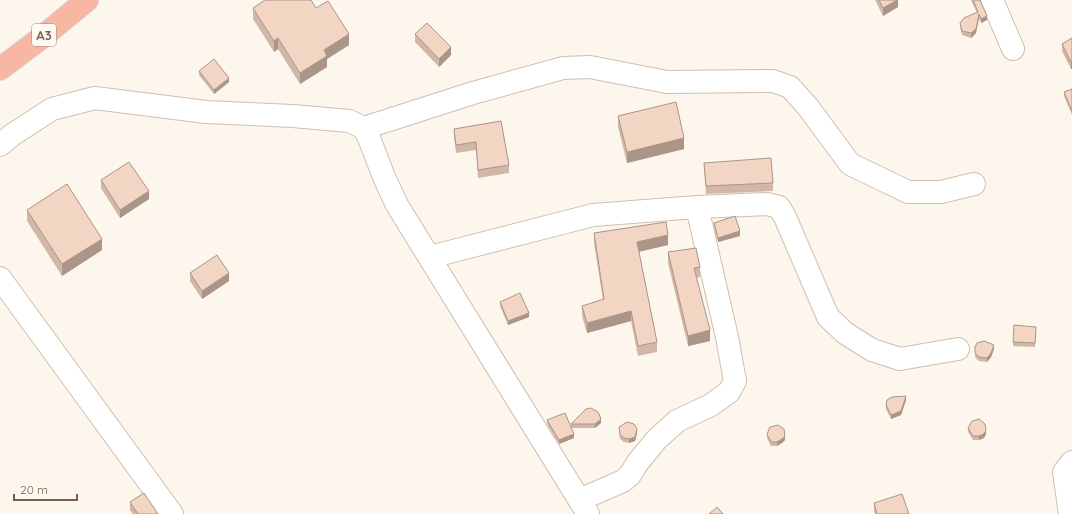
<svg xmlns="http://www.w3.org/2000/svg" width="1072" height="514" font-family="Quicksand,sans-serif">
	<rect width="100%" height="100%" fill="#fdf6ec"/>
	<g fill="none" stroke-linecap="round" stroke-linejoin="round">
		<g stroke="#d1beb0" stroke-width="24">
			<path id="minor" d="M992 0 1013 49
				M364 128 473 93 563 68 590 67 667 82 773 81 790 87 808 107 850 164 908 192H941L974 184
				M0 145 12 135 52 109 95 98 206 112 293 116 349 121 364 128 369 138 384 177 397 205 588 514
				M430 257 593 215 697 207 767 204 779 207 785 217 828 317 845 333 872 350 900 359 958 349
				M0 278 172 514
				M579 500 623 481 630 475 638 462 657 439 677 421 711 405 729 392 735 381 727 337 697 207
				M1070 514 1064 472 1072 462"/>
		</g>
		<g stroke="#dad1cd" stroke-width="24">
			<path id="highway" d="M0 69 41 38 87 0"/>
		</g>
		<use href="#minor" stroke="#fff" stroke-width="22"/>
		<use href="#highway" stroke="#f7b7a3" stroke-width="22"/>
	</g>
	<path fill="#d1b7a8" d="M875 0H898V7L883 16Z
		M971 0H980L987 20 981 23 979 18 976 33 971 38 962 35 960 27V23L977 13Z
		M253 8H316L349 45 327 59V67L300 84 278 49 274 52 253 19Z
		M415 34 451 55 439 67 415 42Z
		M1072 38 1071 69 1062 51V44Z
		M199 71 229 82 214 94 199 75Z
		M1072 89V115L1064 96V92Z
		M618 116 684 149 627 163 618 127Z
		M501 121 509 165V173L478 178 476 150 456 153 454 137V129Z
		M704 163 773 183V191L706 194Z
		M101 180 149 199 120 218 101 188Z
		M27 210 102 250 62 276 27 221Z
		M714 223 740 236 718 242 714 227Z
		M594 233 668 245 639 252 657 342V352L638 356 631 321 587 333 582 316V306L603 300 594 243Z
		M668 252 700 267V277L696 278 710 341 688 346 668 263Z
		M190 273 229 281 202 299 190 281Z
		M500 302 529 317 508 325 500 306Z
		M1036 331 1035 347 1013 346V342Z
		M994 349 991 357 987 362 979 361 975 357V353Z
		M906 400 901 415 891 419 886 409V405Z
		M547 420 574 438 559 444 547 424Z
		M601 423 595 428H571V424Z
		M619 427 637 433 635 441 629 443 624 442 620 439Z
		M968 428 986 434 984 438 979 440H973L968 432Z
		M767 434 785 440 782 443 777 446H771L767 438Z
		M130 502 158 514H133L130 510Z
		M874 503 909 514H875L874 511Z"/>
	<path fill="#aa9588" d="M897 0H898V7L883 16V8Z
		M979 14V18L976 33 971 38V33Z
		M987 16V20L981 23V19Z
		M349 34V45L327 59V67L300 84V73L324 50Z
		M278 38V49L274 52V41Z
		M451 47V55L439 67V59Z
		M1072 61V69H1071V62Z
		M229 78V82L214 94V90Z
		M684 138V149L627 163V152Z
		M149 191V199L120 218V210Z
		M740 231V236L718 242V238Z
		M668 235V245L637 252V242Z
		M102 239V250L62 276V264Z
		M229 273V281L202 299V291Z
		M631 311V321L587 333V323Z
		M529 313V317L508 325V321Z
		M710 330V341L688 346V336Z
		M994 345V349L991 357 987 362V358Z
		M906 396V400L901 415 891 419V415Z
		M601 419V423L595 428V424Z
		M637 429V433L635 441 629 443V439Z
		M986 430V434L984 438 979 440V436Z
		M574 434V438L559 444V440Z
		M785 436V440L782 443 777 446V442Z"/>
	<path fill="#f3d5c3" stroke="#aa9588" d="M265 0H311L316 8 328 1 349 34 324 50 327 56 300 73 278 38 274 41 253 8Z
		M879 0H897L883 8Z
		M973 0H980L987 16 981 19 979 14 976 29 971 33 962 31 960 23 964 18 978 12Z
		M427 23 451 47 439 59 415 34Z
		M1072 38V61L1071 62 1062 44Z
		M214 59 229 78 214 90 199 71Z
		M1072 89V111L1064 92Z
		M676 102 684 138 627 152 618 116Z
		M501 121 509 165 478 170 476 142 456 145 454 129Z
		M771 158 773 183 706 186 704 163Z
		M129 162 149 191 120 210 101 180Z
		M67 184 102 239 62 264 27 210Z
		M735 216 740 231 718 238 714 223Z
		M666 222 668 235 637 242 657 342 638 346 631 311 587 323 582 306 604 299 594 233Z
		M696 248 700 267 694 268 710 330 688 336 668 252Z
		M217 255 229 273 202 291 190 273Z
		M520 293 529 313 508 321 500 302Z
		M1014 325 1036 327 1035 343 1013 342Z
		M984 341 994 345 991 353 987 358 979 357 975 353V347L977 343Z
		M906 396 901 411 891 415 886 405 887 400 892 397Z
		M591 408 598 412 601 419 595 424H571L586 409Z
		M565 413 574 434 559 440 547 420Z
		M979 419 985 424 986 430 984 434 979 436H973L968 428 972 421Z
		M627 422 634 424 637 429 635 437 629 439 624 438 620 435 619 427Z
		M778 425 784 429 785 436 782 439 777 442H771L767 434 770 427Z
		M144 493 158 514H138L130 502Z
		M902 494 909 514H877L874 503Z
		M717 507 723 514H709Z"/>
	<g text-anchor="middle" stroke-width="4" stroke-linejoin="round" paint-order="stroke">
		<rect fill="#fffaf3" stroke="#a28b7f" stroke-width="1" x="32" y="24" width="24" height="22" rx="3"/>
		<g font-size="13" font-weight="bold" fill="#7a5c4d">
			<text x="44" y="40">A3</text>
		</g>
	</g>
	<path d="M14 494v6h63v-6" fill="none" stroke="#7a5c4d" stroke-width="2"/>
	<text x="20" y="494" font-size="12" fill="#7a5c4d" stroke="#fffaf3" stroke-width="3" paint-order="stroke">20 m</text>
</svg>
